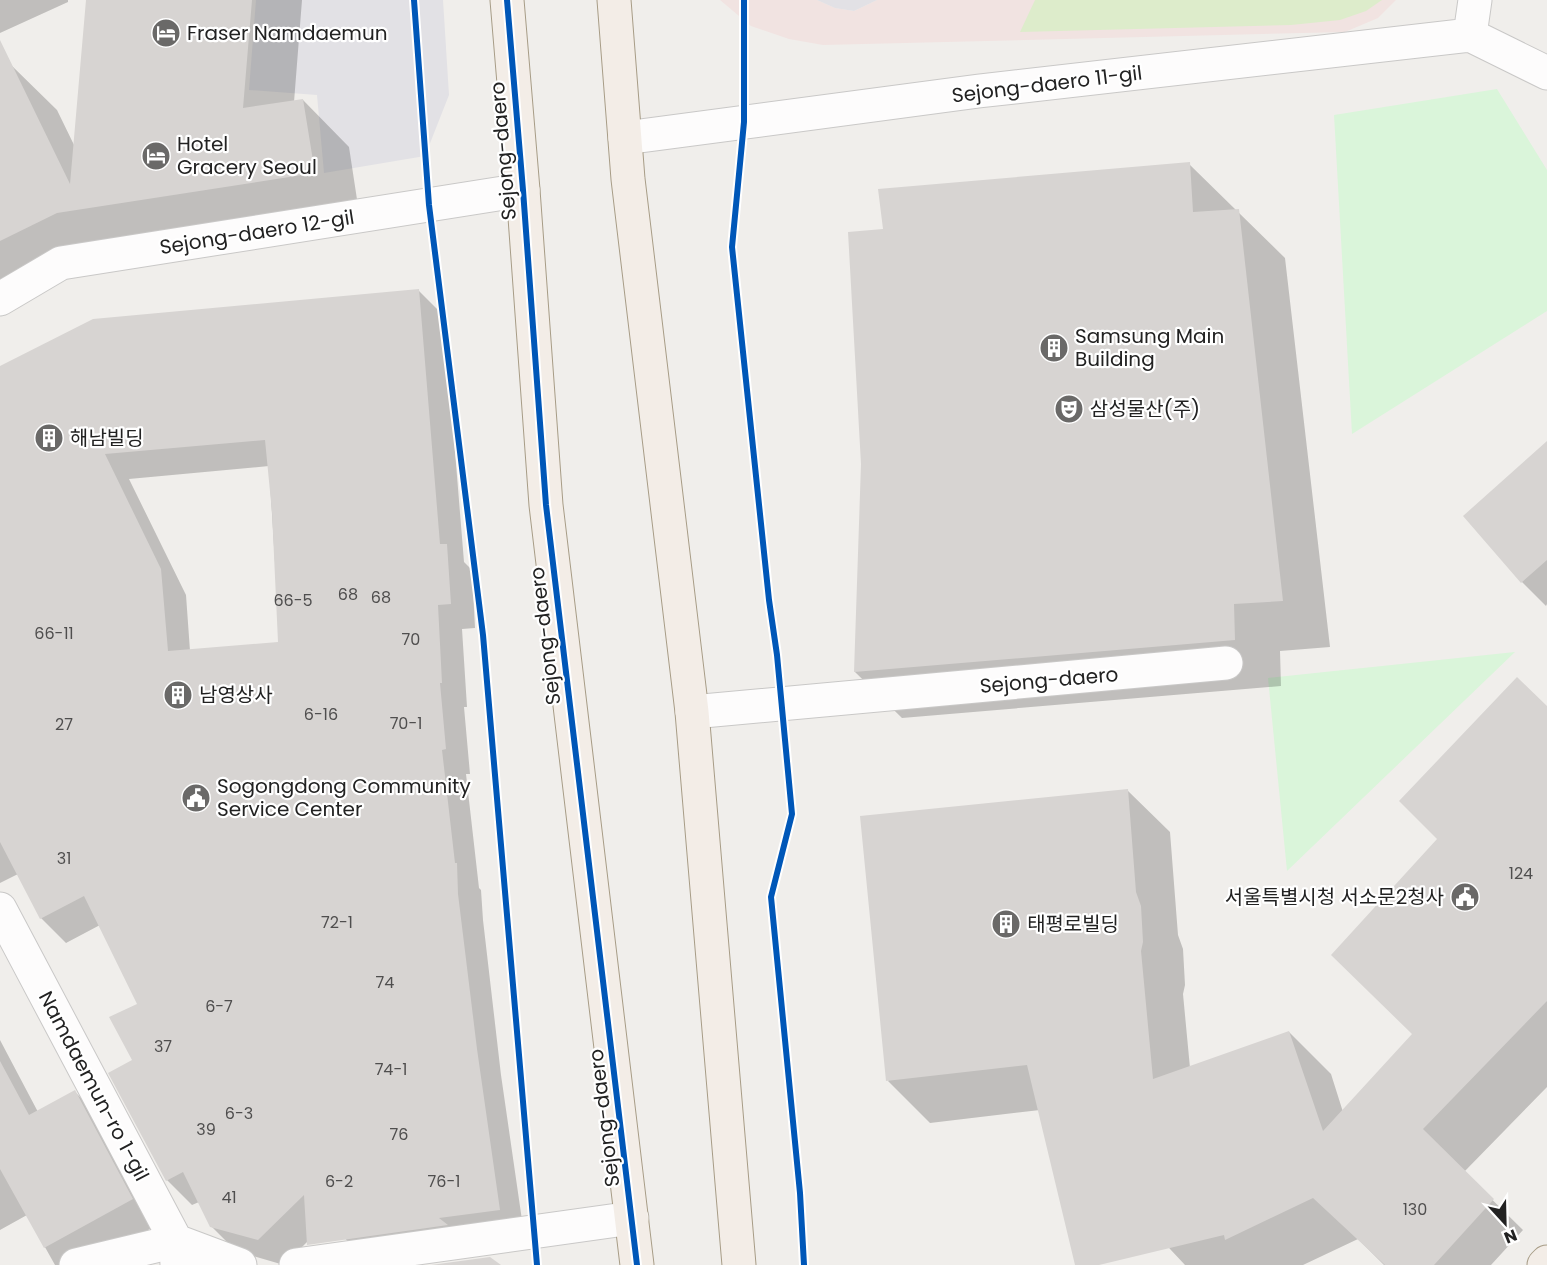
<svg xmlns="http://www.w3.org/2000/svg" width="1547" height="1265" font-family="Poppins,'Noto Sans KR',sans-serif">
	<rect width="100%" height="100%" fill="#f0eeeb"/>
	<path fill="#f1e3e1" d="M720 0H817L835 8 854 11 877 0H1396L1378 18 1345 32 823 45 789 39 751 26Z"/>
	<path fill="#ddeccb" d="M1035 0H1382L1366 11 1340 20 1291 25 1020 32Z"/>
	<path fill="#daf5da" d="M1497 89 1547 170V311L1352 434 1334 115Z
		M1515 652 1287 871 1268 678Z"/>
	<path fill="#e2e1e5" d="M256 0H443L449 95 425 156 324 173 317 95 249 90Z
		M817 0H877L854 11 835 8Z"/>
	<path fill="#0003" fill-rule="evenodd" d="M0 0H68V2L0 33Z
		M87 0H302L294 102 303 100 349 147 360 219 104 259 0 310V69L10 64 57 110 75 147Z
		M1189 164 1285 258 1330 647 1280 651 1281 686 902 718 855 672 885 230Z
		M419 291 444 316 464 562 472 570 475 628 462 629 467 707H464L470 774H466L479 888 481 890 483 920 501 1075 524 1234 370 1264 328 1221 284 1265 236 1251 211 1226 199 1202 192 1205 167 1180 134 1060 139 1004 100 925 66 943 41 918 18 874 0 883V368ZM269 466 280 643 190 651 186 595 129 479Z
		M1547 443V604L1546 606 1522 582 1465 516Z
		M1547 709V1087L1464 1172 1523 1230 1491 1265H1384L1358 1239 1303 1265H1185L1040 1110 930 1123 888 1081 1127 790 1170 832 1178 935 1183 949 1185 985 1183 994 1190 1068 1289 1032 1331 1074 1343 1112 1414 1035 1439 839Z
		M0 1040 38 1112 75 1092 100 1117 157 1225 121 1245 123 1265H55L27 1215 0 1230Z"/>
	<path fill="#d7d4d2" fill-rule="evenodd" d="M86 0H252L243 108 303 99 315 173 57 213 0 241V40L70 184Z
		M1190 162 1193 212 1239 209 1283 601 1234 604 1235 640 854 672 861 464 848 232 883 229 878 189Z
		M419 289 440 544H447L451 604 438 605 442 683H440L446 749 442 750 455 863H457L458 894 477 1049 500 1210 439 1218 448 1225 307 1245 304 1195 258 1240 210 1227 183 1172 166 1181 108 1073 132 1060 109 1017 137 1004 84 896 40 919 0 842V366L93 319ZM265 440 272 512 278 642 168 651 161 569 105 454Z
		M1547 441V560L1521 583 1463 516Z
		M1517 677 1547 706V1001L1423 1129 1494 1199 1434 1265H1385L1313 1198 1225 1240 1224 1235 1099 1265H1075L1027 1065 886 1081 860 816 1128 789 1136 892 1141 906 1143 942 1141 951 1153 1079 1289 1031 1323 1131 1412 1034 1331 955 1437 839 1399 801Z
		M0 1061 29 1115 75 1090 133 1199 44 1248 0 1169Z
		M490 1257 501 1265H431Z"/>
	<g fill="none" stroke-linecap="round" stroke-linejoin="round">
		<g stroke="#c9c8c7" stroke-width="35">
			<path id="street" d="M1475 0 1470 35 1547 73
				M625 138 979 91 1470 35
				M0 299 61 263 523 190
				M692 712 1226 663
				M0 909 176 1241 177 1265
				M76 1265 176 1241 240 1265
				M296 1265 632 1218"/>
		</g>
		<g stroke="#a79c86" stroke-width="35">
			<path id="primary" d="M507 0 523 190 546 505 637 1265
				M614 0 628 179 692 712 739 1265
				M1544 1265 1547 1262"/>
		</g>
		<use href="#street" stroke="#fdfcfc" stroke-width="33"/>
		<use href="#primary" stroke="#f3ede7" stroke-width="33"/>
		<g stroke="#fff" stroke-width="10">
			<path id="cycleway" d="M414 0 429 205 483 635 537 1265
				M507 0 523 190 546 505 637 1265
				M744 0V122L732 247 769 600 777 655 792 814 771 897 800 1193 804 1265"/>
		</g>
		<use href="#cycleway" stroke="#0057b8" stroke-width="6"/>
	</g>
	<defs>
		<g id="hotel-disc" transform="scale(1.5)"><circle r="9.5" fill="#6a6968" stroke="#fff"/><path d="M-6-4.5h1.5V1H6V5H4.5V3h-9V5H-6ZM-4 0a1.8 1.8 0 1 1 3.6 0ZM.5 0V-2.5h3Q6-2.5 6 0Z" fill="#fff"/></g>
		<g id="building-disc" transform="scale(1.5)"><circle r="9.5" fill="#6a6968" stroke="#fff"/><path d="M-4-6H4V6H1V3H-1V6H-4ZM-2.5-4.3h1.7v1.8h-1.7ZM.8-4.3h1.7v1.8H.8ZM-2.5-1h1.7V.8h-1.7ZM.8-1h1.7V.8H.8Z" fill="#fff"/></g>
		<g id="theatre-disc" transform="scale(1.5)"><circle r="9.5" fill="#6a6968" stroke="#fff"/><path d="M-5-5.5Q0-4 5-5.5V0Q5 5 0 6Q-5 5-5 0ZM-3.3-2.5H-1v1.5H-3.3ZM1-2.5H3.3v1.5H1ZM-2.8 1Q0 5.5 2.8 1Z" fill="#fff"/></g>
		<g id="civic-disc" transform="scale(1.5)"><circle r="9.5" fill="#6a6968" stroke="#fff"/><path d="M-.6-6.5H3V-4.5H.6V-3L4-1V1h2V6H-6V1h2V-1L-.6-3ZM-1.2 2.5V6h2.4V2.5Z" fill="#fff"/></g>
	</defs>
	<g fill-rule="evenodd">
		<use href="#hotel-disc" x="166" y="33"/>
		<use href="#hotel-disc" x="156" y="156"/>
		<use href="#building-disc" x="1054" y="348"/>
		<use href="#theatre-disc" x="1069" y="409"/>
		<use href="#building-disc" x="49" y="438"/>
		<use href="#building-disc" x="178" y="695"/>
		<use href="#civic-disc" x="196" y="798"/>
		<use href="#civic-disc" x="1465" y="897"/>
		<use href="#building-disc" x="1006" y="924"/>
	</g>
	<g text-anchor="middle" stroke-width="4.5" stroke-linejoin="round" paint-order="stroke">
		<g font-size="16" fill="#4f4e4e">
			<text x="348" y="600">68</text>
			<text x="381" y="603">68</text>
			<text x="293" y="606">66-5</text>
			<text x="54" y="639">66-11</text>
			<text x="411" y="645">70</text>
			<text x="321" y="720">6-16</text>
			<text x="406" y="729">70-1</text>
			<text x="64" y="730">27</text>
			<text x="64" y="864">31</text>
			<text x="1521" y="879">124</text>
			<text x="337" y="928">72-1</text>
			<text x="385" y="988">74</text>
			<text x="219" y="1012">6-7</text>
			<text x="163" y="1052">37</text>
			<text x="391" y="1075">74-1</text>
			<text x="239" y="1119">6-3</text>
			<text x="206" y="1135">39</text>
			<text x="399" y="1140">76</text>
			<text x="339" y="1187">6-2</text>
			<text x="444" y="1187">76-1</text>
			<text x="229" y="1203">41</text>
			<text x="1415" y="1215">130</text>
		</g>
		<g font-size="20" fill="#222" stroke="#fff" text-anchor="start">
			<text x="187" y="40">Fraser Namdaemun</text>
			<text x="177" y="151">Hotel<tspan x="177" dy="23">Gracery Seoul</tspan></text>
			<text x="1075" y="343">Samsung Main<tspan x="1075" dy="23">Building</tspan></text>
			<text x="1090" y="416">삼성물산(주)</text>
			<text x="70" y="445">해남빌딩</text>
			<text x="199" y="702">남영상사</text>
			<text x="217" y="793">Sogongdong Community<tspan x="217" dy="23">Service Center</tspan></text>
			<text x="1444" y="904" text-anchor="end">서울특별시청 서소문2청사</text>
			<text x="1027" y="931">태평로빌딩</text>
		</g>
		<g font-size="20" fill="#222" stroke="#fff">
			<text transform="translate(1047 84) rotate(-7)" y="7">Sejong-daero 11-gil</text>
			<text transform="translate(503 151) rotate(-95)" y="7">Sejong-daero</text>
			<text transform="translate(257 232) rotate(-9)" y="7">Sejong-daero 12-gil</text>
			<text transform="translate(545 636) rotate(-97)" y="7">Sejong-daero</text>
			<text transform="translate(1049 680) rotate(-5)" y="7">Sejong-daero</text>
			<text transform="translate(94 1086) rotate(62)" y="7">Namdaemun-ro 1-gil</text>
			<text transform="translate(604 1118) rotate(-97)" y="7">Sejong-daero</text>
		</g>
	</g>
	<g transform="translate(1505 1223) rotate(158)" stroke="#ffffff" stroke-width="4.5" paint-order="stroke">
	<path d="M0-4.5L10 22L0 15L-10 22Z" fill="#222222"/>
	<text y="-9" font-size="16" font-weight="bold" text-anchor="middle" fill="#222222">N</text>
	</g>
</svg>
